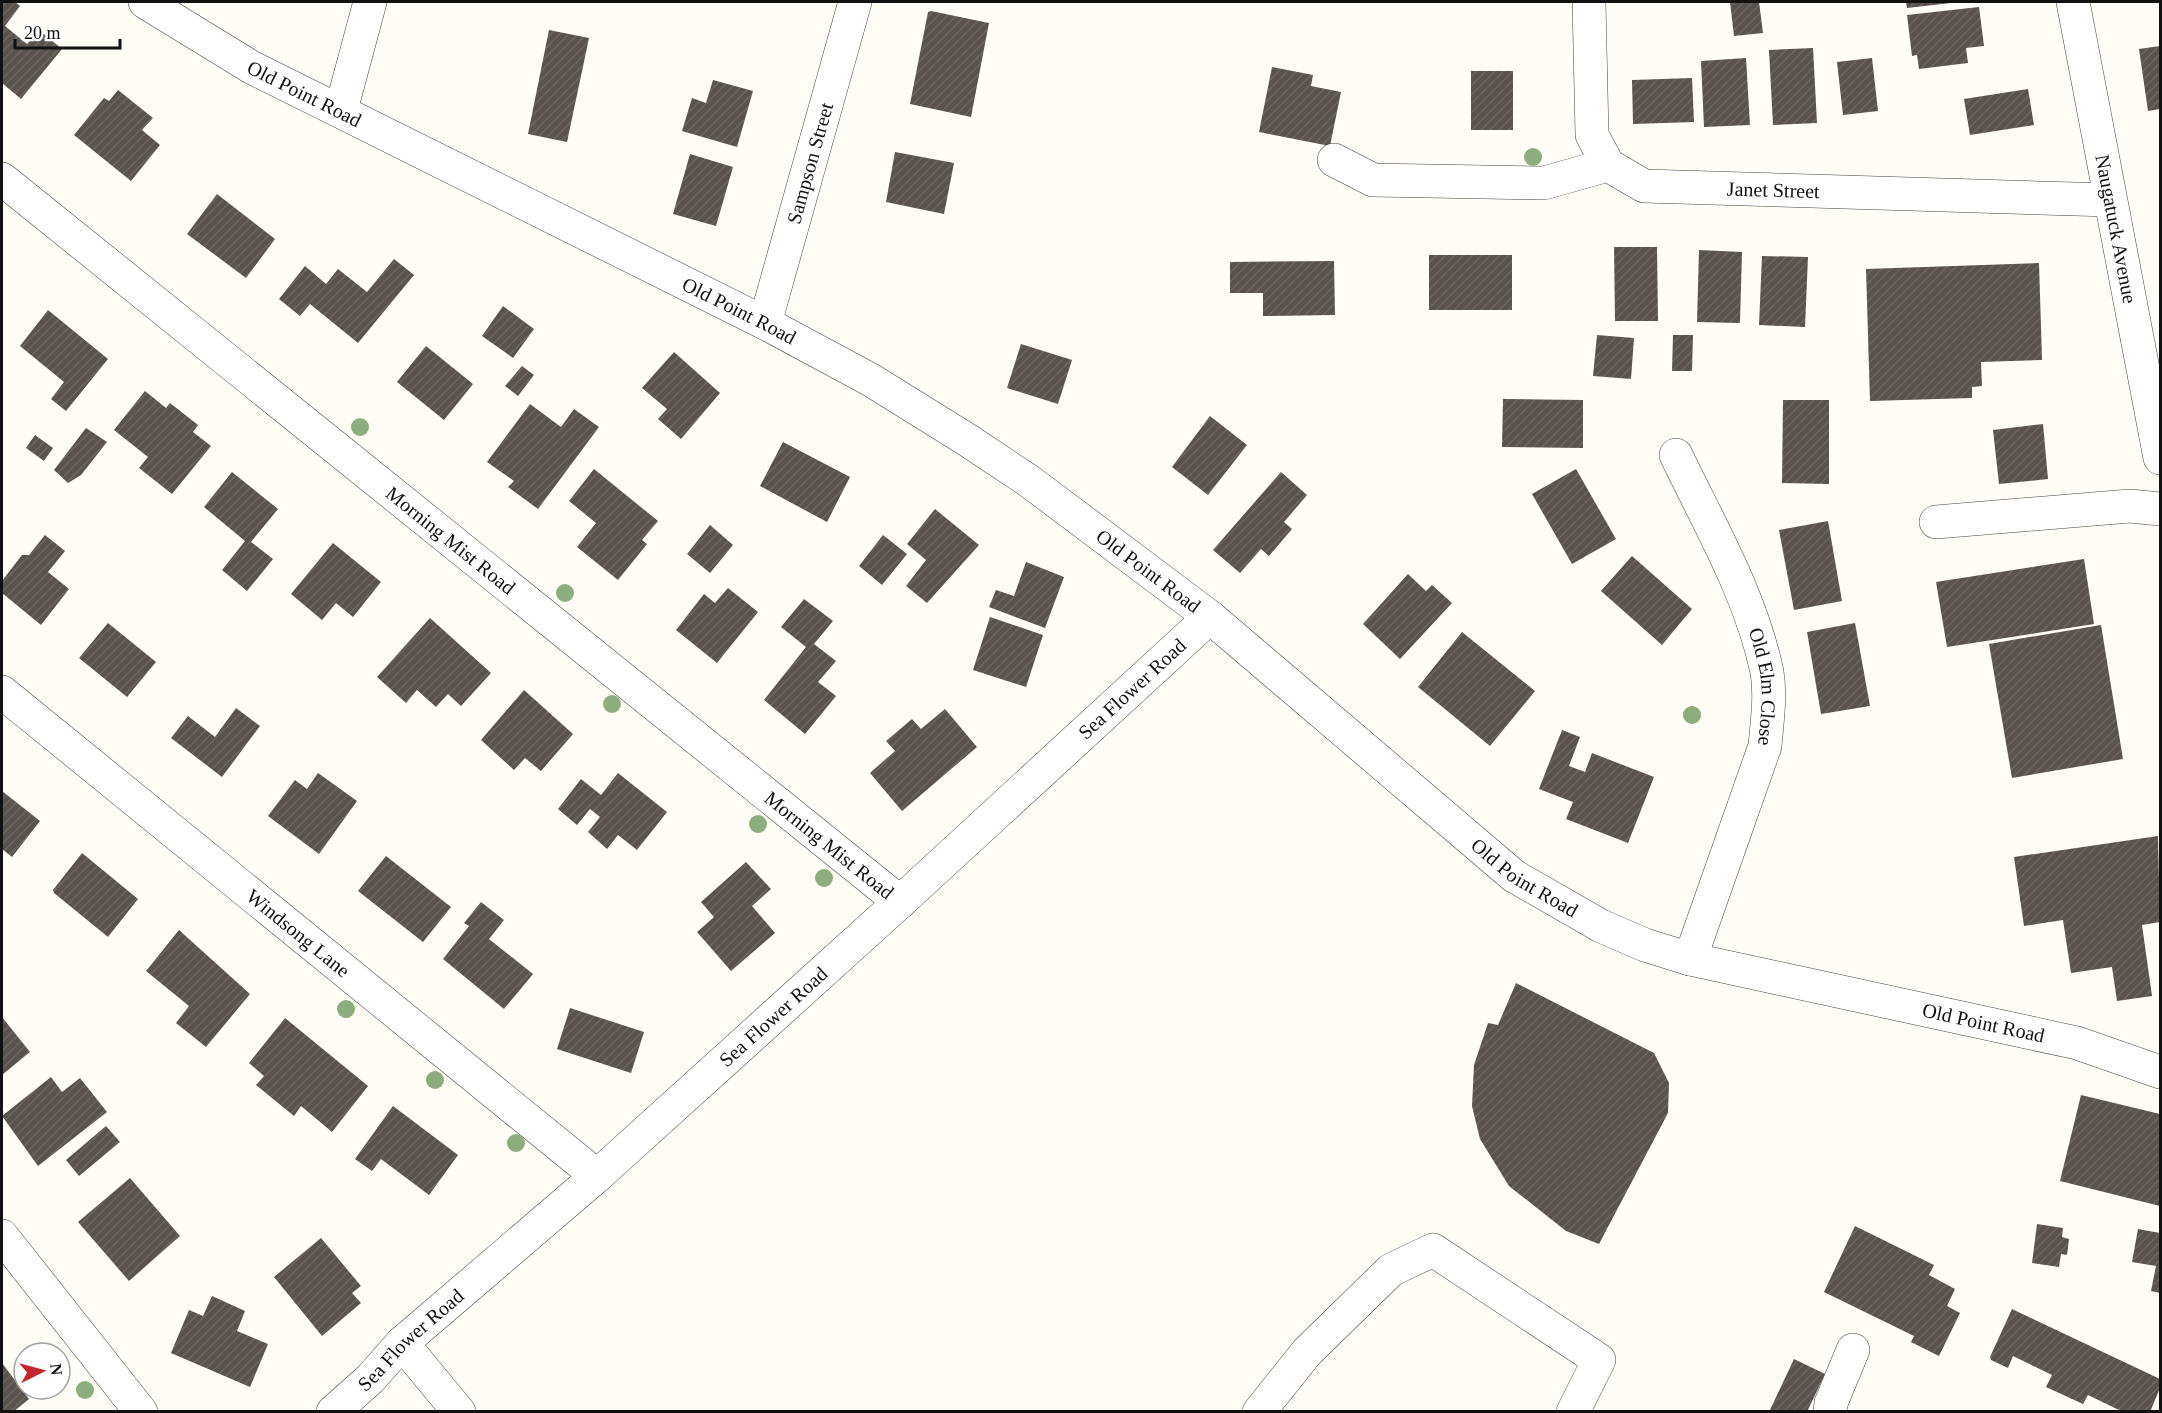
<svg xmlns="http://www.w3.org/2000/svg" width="2162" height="1413" font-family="'Times New Roman',serif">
	<defs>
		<pattern id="building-hatch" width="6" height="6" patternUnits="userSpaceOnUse" patternTransform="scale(1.5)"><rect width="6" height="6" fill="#5a524d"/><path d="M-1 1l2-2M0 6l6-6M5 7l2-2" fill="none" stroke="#6d6662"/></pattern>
	</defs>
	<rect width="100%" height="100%" fill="#fffdf5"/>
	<path fill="url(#building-hatch)" d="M2 2H15L20 6 5 26 27 44 39 30 62 49 21 99 2 83Z
		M1730 2H1759L1763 33 1734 36Z
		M1906 2H1951V3L1907 8Z
		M1979 7 1984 46 1966 48 1968 63 1919 69 1917 55 1912 56 1907 15Z
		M931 11 989 23 971 117 910 104 928 12Z
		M549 30 589 38 567 142 528 134Z
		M2160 46V109L2148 111 2139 49Z
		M1813 48 1817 123 1773 125 1769 50Z
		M1746 58 1750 125 1704 127 1701 61Z
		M1872 58 1878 111 1843 115 1837 62Z
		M1272 67 1313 75 1311 86 1341 92 1330 146 1259 132Z
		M1471 71H1513V130H1471Z
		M1692 78 1694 122 1633 124 1632 80Z
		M713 80 753 91 737 147 682 131 692 98 706 103Z
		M2028 89 2034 125 1970 135 1964 99Z
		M118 90 153 118 142 130 160 145 131 181 74 135 104 98 109 101Z
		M895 152 954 163 944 214 886 202Z
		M690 154 733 167 716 226 673 214Z
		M217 194 275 239 246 278 187 234Z
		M1614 247H1657L1658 321H1615Z
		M1699 250 1742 252 1740 323 1697 322Z
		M1429 255H1512V310H1429Z
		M1762 256 1808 257 1805 327 1759 325Z
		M394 259 414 275 358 343 310 304 300 316 279 299 305 266 326 284 338 269 367 292Z
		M1334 261 1335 315 1263 316V293H1230V262Z
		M2039 263 2042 360 1981 362 1982 386 1972 387V398L1870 401 1866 269Z
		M503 306 534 329 513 358 482 336Z
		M48 310 108 359 66 411 51 399 64 382 20 346Z
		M1597 335 1634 338 1631 379 1593 376Z
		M1673 335H1693L1692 371H1672Z
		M1021 344 1072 360 1058 404 1007 388Z
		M426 346 473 384 444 420 397 382Z
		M674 352 720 393 681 439 658 419 667 409 642 388Z
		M522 366 534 375 518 396 505 386Z
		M145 391 166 408 170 403 198 425 193 432 211 446 172 494 139 468 148 457 114 430Z
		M1503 399 1583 400V448L1502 447Z
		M1783 400H1829V484L1782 483Z
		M530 404 561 427 574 409 599 427 538 509 508 487 514 481 487 462Z
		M1210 416 1247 445 1208 495 1172 467Z
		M2043 424 2048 479 1999 484 1993 430Z
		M86 428 107 442 81 475 68 483 54 470Z
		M35 435 53 448 44 461 26 448Z
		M783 442 850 477 827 522 760 486Z
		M594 469 658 521 642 540 647 544 618 580 577 547 596 523 569 501Z
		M1576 469 1616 539 1572 564 1532 494Z
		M232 472 278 509 251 542 273 559 247 591 222 570 245 541 204 507Z
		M1281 472 1307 495 1284 522 1292 529 1269 556 1261 549 1240 573 1213 550Z
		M935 509 979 545 927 603 906 586 926 560 907 544Z
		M1828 521 1842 601 1794 610 1779 530Z
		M710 525 733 545 710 573 687 554Z
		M45 535 65 551 48 572 69 589 41 625 2 593V581L22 555H29Z
		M883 535 907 554 882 585 859 566Z
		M333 543 381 582 353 617 336 603 322 620 291 594Z
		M1632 556 1692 609 1662 645 1601 591Z
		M2084 559 2094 624 1947 647 1936 582Z
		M1026 562 1064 577 1045 628 989 607 996 590 1014 596Z
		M1408 574 1426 591 1432 585 1452 603 1400 659 1363 624Z
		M728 588 758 612 717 663 676 630 704 594 715 603Z
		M804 599 833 621 814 644 836 661 818 682 836 696 805 734 764 700 806 647 781 627Z
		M990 617 1043 635 1026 687 973 670Z
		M430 618 491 673 461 706 448 694 436 707 417 690 406 703 377 677Z
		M108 623 156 662 127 697 79 658Z
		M1855 623 1870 706 1821 714 1807 632Z
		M2101 625 2123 759 2012 778 1989 644Z
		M1462 632 1535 691 1490 746 1418 687Z
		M524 690 573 734 541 771 525 758 514 770 481 740Z
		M236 708 260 726 222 777 171 738 188 716 215 737Z
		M945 709 977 747 902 811 870 773 895 751 886 741 912 719 921 729Z
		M1562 730 1580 737 1569 766 1585 772 1592 753 1654 777 1628 843 1566 819 1573 802 1539 789Z
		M318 773 357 801 319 854 268 816 295 780 307 789Z
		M618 773 667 812 637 850 618 835 607 849 588 832 600 817 590 809 577 825 558 809 581 779 601 795Z
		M2 791 40 821 12 857 2 849Z
		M2158 836 2160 922 2142 925 2152 996 2117 1001 2112 967 2071 973 2063 920 2024 926 2014 857Z
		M82 853 138 899 108 937 54 893 53 890Z
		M386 856 451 907 423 942 358 891Z
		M746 862 771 889 752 906 775 933 731 971 697 932 714 917 701 902Z
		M481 902 504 920 489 939 533 974 504 1009 443 959 469 926 464 923Z
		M179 930 250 994 206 1047 176 1023 189 1006 146 971Z
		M1516 983 1654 1053 1669 1083 1668 1113 1599 1244 1566 1231 1509 1186 1480 1139 1472 1106 1474 1065 1488 1023 1498 1025Z
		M570 1008 644 1032 631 1073 557 1049Z
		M2 1017 30 1052 2 1075Z
		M285 1018 368 1086 332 1132 301 1106 294 1116 256 1085 264 1076 249 1063Z
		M51 1077 62 1092 80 1078 107 1112 38 1166 2 1116Z
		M2081 1095 2160 1114V1206L2060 1181Z
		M393 1106 458 1155 429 1195 381 1159 372 1171 355 1159Z
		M106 1126 120 1142 79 1176 66 1160Z
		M130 1178 180 1236 129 1281 78 1222Z
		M2037 1224 2063 1228 2062 1237 2069 1239 2067 1255 2061 1254 2059 1267 2032 1263Z
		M1855 1226 1934 1265 1929 1275 1955 1289 1947 1306 1960 1313 1939 1356 1911 1342 1914 1336 1824 1292Z
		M2138 1229 2160 1233V1293L2151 1291 2156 1266 2132 1262Z
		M321 1238 361 1286 352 1293 361 1303 322 1336 274 1277Z
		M212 1296 245 1311 237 1331 268 1344 250 1387 171 1353 189 1310 203 1316Z
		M2012 1309 2160 1379V1388L2150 1412H2123L2088 1395 2083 1404 2046 1387 2052 1375 2013 1356 2008 1368 1991 1360 1990 1357Z
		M1794 1359 1825 1374 1807 1412H1769Z
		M2 1363 29 1399 13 1412H2Z"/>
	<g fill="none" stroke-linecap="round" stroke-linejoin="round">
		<g stroke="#444" stroke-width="34">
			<g id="minor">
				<path id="s1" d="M145 2 251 67 765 323 871 380 969 441 1029 481 1210 617 1514 876 1601 926 1645 945 1690 959 2077 1043 2160 1072"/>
				<path id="s2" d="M1589 2 1592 135 1608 165 1644 186 2110 200"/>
				<path id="s3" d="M2073 2 2160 458"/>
				<path d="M341 110 370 2"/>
				<path d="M1334 160 1373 180 1544 183 1608 165"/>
				<path id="s4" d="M2 179 900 902"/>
				<path id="s5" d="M765 323 855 2"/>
				<path id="s6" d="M1676 455C1709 524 1751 595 1767 672 1771 696 1767 722 1765 746L1690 959"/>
				<path d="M1936 522 2130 506 2160 509"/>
				<path id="s7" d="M2 692 597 1176"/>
				<path d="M2 1236 141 1412"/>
				<path d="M402 1343 459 1412"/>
				<path id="s8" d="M333 1412 370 1379 402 1343 597 1176 900 902 1210 617"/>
				<path d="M1259 1412 1307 1352 1391 1270 1433 1250 1599 1360 1573 1412"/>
				<path d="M1830 1412 1831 1403 1853 1350"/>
			</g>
		</g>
		<use href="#minor" stroke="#fff" stroke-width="33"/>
	</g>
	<g fill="#8dad7f">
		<circle cx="1533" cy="157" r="9"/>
		<circle cx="360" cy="427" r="9"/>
		<circle cx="565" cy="593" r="9"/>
		<circle cx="612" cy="704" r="9"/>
		<circle cx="1692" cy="715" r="9"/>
		<circle cx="758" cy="824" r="9"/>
		<circle cx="824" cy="878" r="9"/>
		<circle cx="346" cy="1009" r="9"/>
		<circle cx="435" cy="1080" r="9"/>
		<circle cx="516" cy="1143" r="9"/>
		<circle cx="85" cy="1390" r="9"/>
	</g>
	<g text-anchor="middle" stroke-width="6" stroke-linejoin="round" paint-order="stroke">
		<g font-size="20" fill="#111" stroke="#fff">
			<text dy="7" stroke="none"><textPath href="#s1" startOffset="184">Old Point Road</textPath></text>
			<text dy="7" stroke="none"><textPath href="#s5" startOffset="166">Sampson Street</textPath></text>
			<text dy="7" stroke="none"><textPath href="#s2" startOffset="338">Janet Street</textPath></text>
			<text dy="7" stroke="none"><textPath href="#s3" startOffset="231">Naugatuck Avenue</textPath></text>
			<text dy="7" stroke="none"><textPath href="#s1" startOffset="670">Old Point Road</textPath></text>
			<text dy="7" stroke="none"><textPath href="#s4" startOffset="576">Morning Mist Road</textPath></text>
			<text dy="7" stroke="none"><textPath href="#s1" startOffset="1156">Old Point Road</textPath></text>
			<text dy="7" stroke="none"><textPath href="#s6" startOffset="250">Old Elm Close</textPath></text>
			<text dy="7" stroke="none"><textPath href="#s8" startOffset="1078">Sea Flower Road</textPath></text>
			<text dy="7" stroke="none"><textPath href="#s4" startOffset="1062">Morning Mist Road</textPath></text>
			<text dy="7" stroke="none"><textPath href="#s1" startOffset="1642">Old Point Road</textPath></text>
			<text dy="7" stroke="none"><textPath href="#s7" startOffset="382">Windsong Lane</textPath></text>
			<text dy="7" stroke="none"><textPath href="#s8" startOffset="592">Sea Flower Road</textPath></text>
			<text dy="7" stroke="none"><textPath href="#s1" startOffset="2128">Old Point Road</textPath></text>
			<text dy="7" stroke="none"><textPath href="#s8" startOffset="106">Sea Flower Road</textPath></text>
		</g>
	</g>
	<rect width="2162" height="1413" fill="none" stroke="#111111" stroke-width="6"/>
	<g transform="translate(42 1371) rotate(84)"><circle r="28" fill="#ffffff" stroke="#a0a0a0" stroke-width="1.5"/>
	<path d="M0-4.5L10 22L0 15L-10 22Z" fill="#c4262e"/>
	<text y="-9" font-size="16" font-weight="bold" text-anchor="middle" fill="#111111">N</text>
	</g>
	<path d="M15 39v9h105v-9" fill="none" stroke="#111111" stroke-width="3"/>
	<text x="24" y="39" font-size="18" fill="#111111" stroke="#ffffff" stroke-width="4.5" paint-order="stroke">20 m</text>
</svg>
